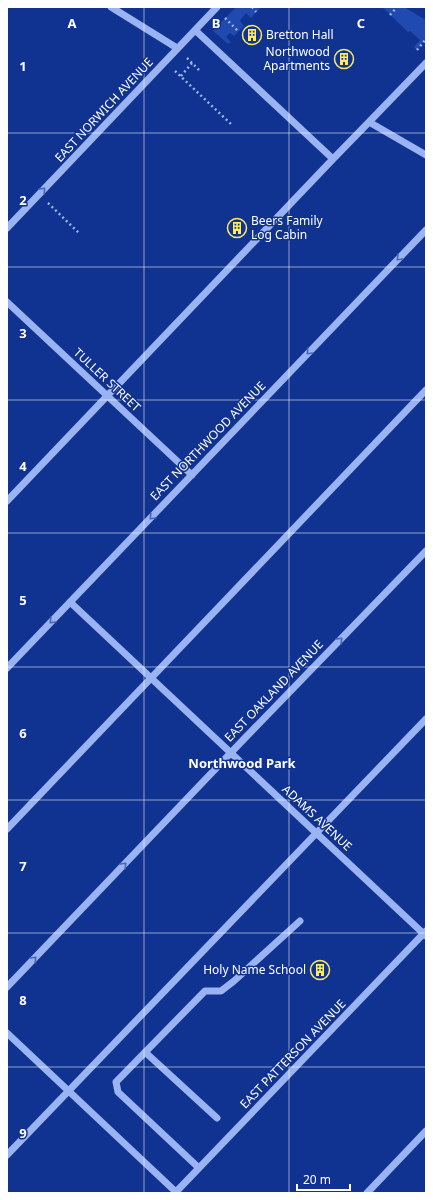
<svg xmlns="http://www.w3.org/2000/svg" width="433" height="1200" font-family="'Noto Sans',sans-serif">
	<rect width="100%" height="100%" fill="#103290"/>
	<path fill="#214ab0" d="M236 7H261L251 18 246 13 240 21 244 26 234 36 230 33 226 37 231 42 228 44 213 31Z
		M382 7H404L426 20V39L417 50 414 47 420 40 410 31 408 32Z"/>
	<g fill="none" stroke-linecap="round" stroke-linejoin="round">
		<path stroke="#9ab3f3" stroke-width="2.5" stroke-dasharray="2 3" stroke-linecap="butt" d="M252 7 256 12
			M390 15 397 7
			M225 18 239 32
			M417 50 426 39
			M187 58 199 70
			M175 71 232 125
			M181 76 192 63
			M48 203 80 234"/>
		<path stroke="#9ab3f3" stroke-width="7" d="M111 7 177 48
			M195 30 333 159 369 122 426 155
			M369 122 426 63
			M7 228 217 7
			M7 302 192 475
			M7 501 333 159
			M70 602 426 936
			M7 668 426 230
			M7 829 426 390
			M7 987 244 739 426 551
			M7 1033 177 1193
			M145 1052 217 1118
			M7 1155 426 719
			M199 1168 118 1092 116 1082 205 991H221L234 981 300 921
			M175 1193 426 931
			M367 1193 426 1131"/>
	</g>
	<defs><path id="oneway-chevron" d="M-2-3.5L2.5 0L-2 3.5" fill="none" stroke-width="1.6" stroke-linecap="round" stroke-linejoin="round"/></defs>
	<g stroke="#4766b8">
		<use href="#oneway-chevron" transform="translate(43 190) rotate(-47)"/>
		<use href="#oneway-chevron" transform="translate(399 258) rotate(134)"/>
		<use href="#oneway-chevron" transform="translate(309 352) rotate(134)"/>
		<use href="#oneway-chevron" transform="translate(152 517) rotate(134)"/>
		<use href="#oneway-chevron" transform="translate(52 621) rotate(134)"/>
		<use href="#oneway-chevron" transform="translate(340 640) rotate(-46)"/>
		<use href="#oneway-chevron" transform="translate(124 865) rotate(-46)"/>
		<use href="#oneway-chevron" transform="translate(34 959) rotate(-46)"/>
	</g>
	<path fill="none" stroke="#fff" stroke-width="1" stroke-opacity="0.55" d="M144 7V1193M289 7V1193M7 133H426M7 267H426M7 400H426M7 533H426M7 667H426M7 800H426M7 933H426M7 1067H426"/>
	<defs>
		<g id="building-ring" transform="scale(1)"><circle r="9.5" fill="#103290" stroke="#ffeb5c" stroke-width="1.5"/><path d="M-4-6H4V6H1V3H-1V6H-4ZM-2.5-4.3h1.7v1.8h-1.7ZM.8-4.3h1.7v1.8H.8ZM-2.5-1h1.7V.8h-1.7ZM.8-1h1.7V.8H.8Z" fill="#ffeb5c"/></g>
	</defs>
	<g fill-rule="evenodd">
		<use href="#building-ring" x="252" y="35"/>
		<use href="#building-ring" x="344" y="59"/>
		<use href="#building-ring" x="237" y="228"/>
		<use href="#building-ring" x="320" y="970"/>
	</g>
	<g text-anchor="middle" stroke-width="3" stroke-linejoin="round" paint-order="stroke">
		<g font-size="12" fill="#fff" stroke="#103290" text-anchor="start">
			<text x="266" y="39">Bretton Hall</text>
			<text x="330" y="56" text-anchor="end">Northwood<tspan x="330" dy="14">Apartments</tspan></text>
			<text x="251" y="225">Beers Family<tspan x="251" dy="14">Log Cabin</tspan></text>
			<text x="306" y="974" text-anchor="end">Holy Name School</text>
		</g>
		<g font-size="12" fill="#fff" stroke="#103290">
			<text transform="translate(104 110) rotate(-47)" y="4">EAST NORWICH AVENUE</text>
			<text transform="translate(107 380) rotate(43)" y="4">TULLER STREET</text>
			<text transform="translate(208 441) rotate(-46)" y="4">EAST NORTHWOOD AVENUE</text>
			<text transform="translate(274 691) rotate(-46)" y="4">EAST OAKLAND AVENUE</text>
			<text transform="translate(317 818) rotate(43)" y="4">ADAMS AVENUE</text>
			<text transform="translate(293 1054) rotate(-46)" y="4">EAST PATTERSON AVENUE</text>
		</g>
		<g font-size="13" font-weight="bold" fill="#fff" stroke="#103290">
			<text x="242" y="768">Northwood Park</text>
		</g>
	</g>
	<g font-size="13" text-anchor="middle" font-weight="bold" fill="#fff" stroke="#103290" stroke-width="3" stroke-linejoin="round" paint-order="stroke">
		<text x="72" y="28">A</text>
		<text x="216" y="28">B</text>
		<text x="361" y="28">C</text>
		<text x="23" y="71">1</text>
		<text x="23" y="205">2</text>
		<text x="23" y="338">3</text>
		<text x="23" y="471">4</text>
		<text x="23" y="605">5</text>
		<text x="23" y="738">6</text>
		<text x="23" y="871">7</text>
		<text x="23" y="1005">8</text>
		<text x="23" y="1138">9</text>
	</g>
	<rect width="433" height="1200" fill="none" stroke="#ffffff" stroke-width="16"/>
	<path d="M297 1184v6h53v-6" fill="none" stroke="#ffffff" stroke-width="2"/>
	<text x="303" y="1184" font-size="12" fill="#ffffff" stroke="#103290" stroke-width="3" paint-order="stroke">20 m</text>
</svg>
